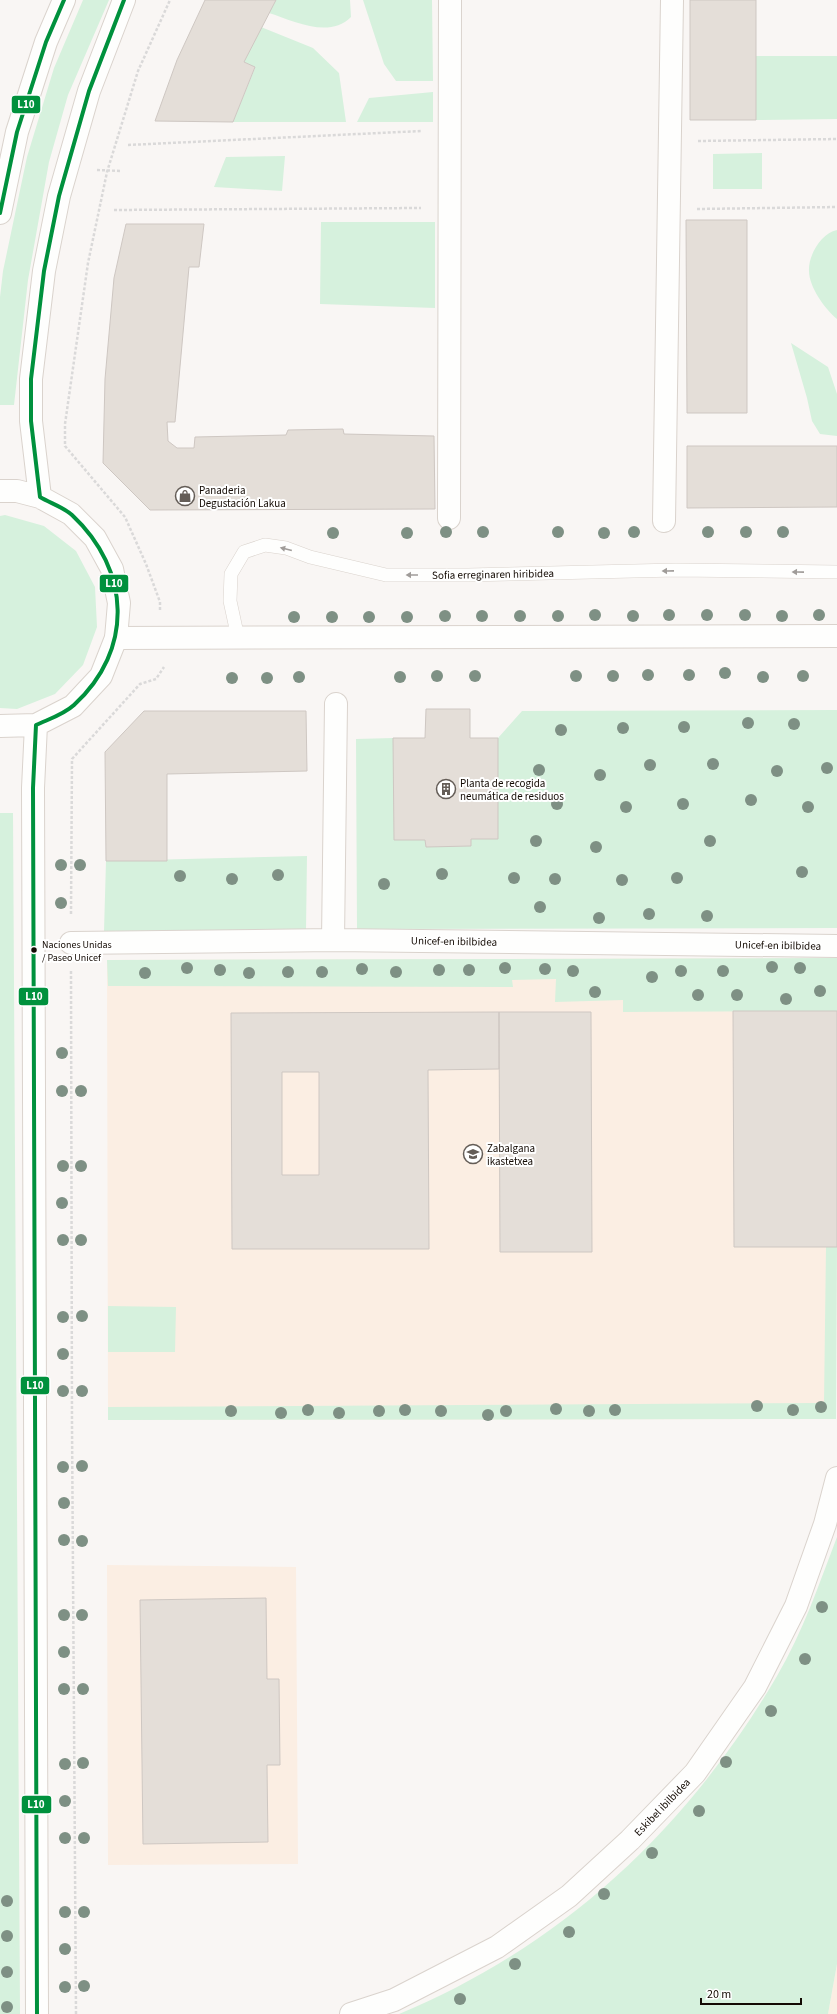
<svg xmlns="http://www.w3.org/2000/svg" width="837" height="2014" font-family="'Source Sans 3',sans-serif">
	<rect width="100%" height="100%" fill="#f9f6f4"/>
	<path fill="#fbeee3" d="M837 958 836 1419 108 1420 107 960Z
		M107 1565 296 1567 298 1864 108 1865Z
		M837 1964V2014H828Z"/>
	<path fill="#d6f1dd" d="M83 0H109L68 95 49 162 28 280 14 405H0V297L3 271 27 157 54 68Z
		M276 0H350L351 17C329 39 294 21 269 13Z
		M363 0H432L433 81H396L384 64Z
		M261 27 313 48 339 73 346 122H233L255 68 244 62Z
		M756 56H837V119L756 120Z
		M433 92V122H357L369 98Z
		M762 153V189H713V154Z
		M285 156 282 191 214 187 226 157Z
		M321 222H435V308L320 304Z
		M837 230V319C825 309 809 287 809 271 808 256 821 233 837 230Z
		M791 343 828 367 837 394V436L820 434 812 421 807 398Z
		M5 515 44 526 76 551 95 587 97 627 83 665 55 694 17 709 0 708V516Z
		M837 710V928L357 929 356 739 393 738 425 840 426 847 470 846 471 839H498V738L522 711Z
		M0 813H13L20 2014H0Z
		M307 856 306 930 104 931 106 861Z
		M837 958V1011L623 1012V1000L555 1002 556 979 512 980 513 987 108 986 107 960Z
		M826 1247H837L836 1419 108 1420V1407L824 1403Z
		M108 1306 176 1307 175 1352H108Z
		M837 1537V1964L828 2014H399C563 1946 688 1828 777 1676 803 1632 819 1584 837 1537Z"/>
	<path fill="#e4ded8" stroke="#cec7c2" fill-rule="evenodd" d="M205 0H276L244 62 255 67 233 122 155 121 177 60Z
		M690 0H756V120H690Z
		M686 220H747V413H687Z
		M126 224H204L199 267H189L175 422H167L168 441 177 448H194L195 437 286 435 288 430 343 429 344 434 434 436 435 509 150 510 103 463 105 379 114 278Z
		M687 446H837V507L687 508Z
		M426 709H470V738H498V839H471V846L426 847 425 840H394L393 738H425Z
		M144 711H306L307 771 167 774V861H106L105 752Z
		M733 1011H837V1247H734Z
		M499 1012V1069L428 1070 429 1249H232L231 1013ZM282 1072H319V1175H282Z
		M499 1012H591L592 1252H500Z
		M266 1598 267 1679H279L280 1765H267L268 1842 143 1844 140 1600Z"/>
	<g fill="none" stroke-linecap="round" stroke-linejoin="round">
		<g stroke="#dad3cd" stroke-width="14">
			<path id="lane" d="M238 638 230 601 231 574 244 552 265 545 286 548 310 557 386 575H468L676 570 837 572"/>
		</g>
		<g stroke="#dad3cd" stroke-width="24">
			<path id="street" d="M449 518 450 0
				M664 521 672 0
				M116 638 837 636
				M333 940 336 704
				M71 943 333 940 837 946
				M351 2014 394 2000 497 1947 569 1896 630 1840 695 1773 755 1687 796 1606 825 1524 837 1478"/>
		</g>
		<g stroke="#dad3cd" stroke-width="24">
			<path id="secondary" d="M0 213 17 132 46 42 64 0
				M0 491H17L40 497 71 514 95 538 112 569 119 603 116 638 101 676 73 706 36 725 0 726
				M40 497 31 421V379L44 271 59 196 89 91 124 0
				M36 725 33 788 37 2014"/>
		</g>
		<path stroke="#dad9d9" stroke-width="2.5" stroke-dasharray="3 2" stroke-linecap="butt" d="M698 141 837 139
			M128 145 421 131
			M97 170 121 171
			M697 209 837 207
			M114 210 421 208
			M160 610V602L146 564 125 517 65 446V424L88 263 107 172 138 71 170 0
			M71 914 72 759 140 684 156 679 164 667
			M71 971 72 1425 76 2014"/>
		<use href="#lane" stroke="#fefefd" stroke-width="13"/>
		<use href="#street" stroke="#fefefd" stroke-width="22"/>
		<use href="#secondary" stroke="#fefefd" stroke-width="22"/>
		<g stroke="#fff" stroke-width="7">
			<path id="bus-1" d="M0 213 17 132 46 42 64 0
				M37 2014 33 788 36 725C49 719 63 715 74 705 134 650 131 570 72 515 63 507 50 503 40 497L31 421V379L44 271 59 196 89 91 124 0"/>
		</g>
		<use href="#bus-1" stroke="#00913d" stroke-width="4"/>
	</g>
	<g fill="#7e9084">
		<circle cx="446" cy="532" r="6"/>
		<circle cx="483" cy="532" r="6"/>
		<circle cx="558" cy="532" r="6"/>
		<circle cx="634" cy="532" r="6"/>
		<circle cx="708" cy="532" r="6"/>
		<circle cx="746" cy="532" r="6"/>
		<circle cx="783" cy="532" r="6"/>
		<circle cx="333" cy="533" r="6"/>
		<circle cx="407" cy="533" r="6"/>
		<circle cx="604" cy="533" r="6"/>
		<circle cx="595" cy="615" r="6"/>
		<circle cx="669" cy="615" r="6"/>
		<circle cx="707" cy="615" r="6"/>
		<circle cx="745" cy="615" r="6"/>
		<circle cx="819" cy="615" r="6"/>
		<circle cx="445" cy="616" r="6"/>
		<circle cx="482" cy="616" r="6"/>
		<circle cx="520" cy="616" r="6"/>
		<circle cx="558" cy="616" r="6"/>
		<circle cx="633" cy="616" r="6"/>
		<circle cx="782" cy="616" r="6"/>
		<circle cx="294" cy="617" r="6"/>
		<circle cx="332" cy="617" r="6"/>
		<circle cx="369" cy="617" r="6"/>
		<circle cx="407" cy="617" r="6"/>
		<circle cx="725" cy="673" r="6"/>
		<circle cx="648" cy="675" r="6"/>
		<circle cx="689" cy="675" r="6"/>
		<circle cx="437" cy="676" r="6"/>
		<circle cx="475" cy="676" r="6"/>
		<circle cx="576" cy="676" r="6"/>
		<circle cx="613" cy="676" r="6"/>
		<circle cx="803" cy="676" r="6"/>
		<circle cx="299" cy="677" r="6"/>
		<circle cx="400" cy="677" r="6"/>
		<circle cx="763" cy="677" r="6"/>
		<circle cx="232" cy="678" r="6"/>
		<circle cx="267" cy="678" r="6"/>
		<circle cx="748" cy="723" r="6"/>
		<circle cx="794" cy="724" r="6"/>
		<circle cx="684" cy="727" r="6"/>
		<circle cx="623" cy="728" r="6"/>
		<circle cx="561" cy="730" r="6"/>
		<circle cx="713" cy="764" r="6"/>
		<circle cx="650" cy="765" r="6"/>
		<circle cx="827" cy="768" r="6"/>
		<circle cx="539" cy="770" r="6"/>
		<circle cx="777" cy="771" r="6"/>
		<circle cx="600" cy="775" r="6"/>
		<circle cx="751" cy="800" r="6"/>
		<circle cx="557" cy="804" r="6"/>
		<circle cx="683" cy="804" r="6"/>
		<circle cx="626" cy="807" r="6"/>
		<circle cx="808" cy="807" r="6"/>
		<circle cx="536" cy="841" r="6"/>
		<circle cx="710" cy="841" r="6"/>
		<circle cx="596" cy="847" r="6"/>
		<circle cx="61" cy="865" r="6"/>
		<circle cx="80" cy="865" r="6"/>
		<circle cx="802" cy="872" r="6"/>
		<circle cx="442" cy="874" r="6"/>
		<circle cx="278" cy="875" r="6"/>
		<circle cx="180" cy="876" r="6"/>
		<circle cx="514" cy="878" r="6"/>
		<circle cx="677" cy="878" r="6"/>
		<circle cx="232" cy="879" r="6"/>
		<circle cx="555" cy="879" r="6"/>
		<circle cx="622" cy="880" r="6"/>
		<circle cx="384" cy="884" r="6"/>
		<circle cx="61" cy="903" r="6"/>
		<circle cx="540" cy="907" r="6"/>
		<circle cx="649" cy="914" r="6"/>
		<circle cx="707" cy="916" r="6"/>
		<circle cx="599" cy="918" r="6"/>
		<circle cx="772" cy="967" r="6"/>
		<circle cx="187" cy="968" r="6"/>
		<circle cx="505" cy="968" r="6"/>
		<circle cx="800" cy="968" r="6"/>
		<circle cx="362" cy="969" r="6"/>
		<circle cx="545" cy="969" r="6"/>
		<circle cx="220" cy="970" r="6"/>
		<circle cx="439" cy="970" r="6"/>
		<circle cx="469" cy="970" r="6"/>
		<circle cx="573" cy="971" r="6"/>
		<circle cx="681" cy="971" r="6"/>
		<circle cx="723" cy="971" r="6"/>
		<circle cx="288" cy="972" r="6"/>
		<circle cx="322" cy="972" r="6"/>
		<circle cx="396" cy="972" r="6"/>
		<circle cx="145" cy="973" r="6"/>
		<circle cx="249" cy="973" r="6"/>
		<circle cx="652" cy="977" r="6"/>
		<circle cx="820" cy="991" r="6"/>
		<circle cx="595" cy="992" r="6"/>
		<circle cx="698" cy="995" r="6"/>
		<circle cx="737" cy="995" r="6"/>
		<circle cx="786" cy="999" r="6"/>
		<circle cx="62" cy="1053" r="6"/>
		<circle cx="62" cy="1091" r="6"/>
		<circle cx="81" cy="1091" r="6"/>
		<circle cx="63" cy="1166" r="6"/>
		<circle cx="81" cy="1166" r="6"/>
		<circle cx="62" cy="1203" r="6"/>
		<circle cx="63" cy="1240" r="6"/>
		<circle cx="81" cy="1240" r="6"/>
		<circle cx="82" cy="1316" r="6"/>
		<circle cx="63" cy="1317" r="6"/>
		<circle cx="63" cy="1354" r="6"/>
		<circle cx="63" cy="1391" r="6"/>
		<circle cx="82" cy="1391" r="6"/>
		<circle cx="757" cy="1406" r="6"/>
		<circle cx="821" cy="1407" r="6"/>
		<circle cx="556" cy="1409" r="6"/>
		<circle cx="308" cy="1410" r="6"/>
		<circle cx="405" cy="1410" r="6"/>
		<circle cx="615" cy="1410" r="6"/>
		<circle cx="793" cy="1410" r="6"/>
		<circle cx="231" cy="1411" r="6"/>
		<circle cx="379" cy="1411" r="6"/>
		<circle cx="441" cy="1411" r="6"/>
		<circle cx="506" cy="1411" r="6"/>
		<circle cx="589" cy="1411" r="6"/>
		<circle cx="281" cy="1413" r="6"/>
		<circle cx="339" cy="1413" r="6"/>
		<circle cx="488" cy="1415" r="6"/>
		<circle cx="82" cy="1466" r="6"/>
		<circle cx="63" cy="1467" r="6"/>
		<circle cx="64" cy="1503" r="6"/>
		<circle cx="64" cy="1540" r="6"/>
		<circle cx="82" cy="1541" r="6"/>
		<circle cx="822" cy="1607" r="6"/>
		<circle cx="64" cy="1615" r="6"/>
		<circle cx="82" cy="1615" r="6"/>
		<circle cx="64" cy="1652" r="6"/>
		<circle cx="805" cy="1659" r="6"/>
		<circle cx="64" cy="1689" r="6"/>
		<circle cx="83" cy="1689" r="6"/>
		<circle cx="771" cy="1711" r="6"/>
		<circle cx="726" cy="1762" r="6"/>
		<circle cx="83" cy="1763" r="6"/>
		<circle cx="65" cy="1764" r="6"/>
		<circle cx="65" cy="1801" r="6"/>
		<circle cx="699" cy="1811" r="6"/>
		<circle cx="65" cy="1838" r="6"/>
		<circle cx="84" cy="1838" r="6"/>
		<circle cx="652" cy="1853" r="6"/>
		<circle cx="604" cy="1894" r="6"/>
		<circle cx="7" cy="1901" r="6"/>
		<circle cx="65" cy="1912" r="6"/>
		<circle cx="84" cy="1912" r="6"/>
		<circle cx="569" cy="1932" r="6"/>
		<circle cx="7" cy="1936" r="6"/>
		<circle cx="65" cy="1949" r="6"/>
		<circle cx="515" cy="1964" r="6"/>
		<circle cx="7" cy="1972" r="6"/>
		<circle cx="84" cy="1986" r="6"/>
		<circle cx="65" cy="1987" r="6"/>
		<circle cx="460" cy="1999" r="6"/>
		<circle cx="7" cy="2007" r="6"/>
	</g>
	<defs><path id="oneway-solid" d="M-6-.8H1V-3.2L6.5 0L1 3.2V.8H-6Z"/></defs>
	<g fill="#a09c99">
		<use href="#oneway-solid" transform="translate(286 549) rotate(-166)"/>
		<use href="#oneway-solid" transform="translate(668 571) rotate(179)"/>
		<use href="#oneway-solid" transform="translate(798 572) rotate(-179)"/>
		<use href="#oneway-solid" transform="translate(412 575) rotate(-180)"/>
	</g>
	<defs>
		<g id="shop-ring" transform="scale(1)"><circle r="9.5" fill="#fff" stroke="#645d57" stroke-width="1.5"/><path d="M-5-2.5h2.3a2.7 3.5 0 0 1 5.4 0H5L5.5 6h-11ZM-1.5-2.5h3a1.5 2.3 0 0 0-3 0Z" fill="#645d57"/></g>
		<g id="building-ring" transform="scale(1)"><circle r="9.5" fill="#fff" stroke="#645d57" stroke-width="1.5"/><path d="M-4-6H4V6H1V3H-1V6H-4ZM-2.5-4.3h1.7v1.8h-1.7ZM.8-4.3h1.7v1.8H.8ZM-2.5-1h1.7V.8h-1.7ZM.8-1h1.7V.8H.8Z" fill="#645d57"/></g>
		<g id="school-ring" transform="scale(1)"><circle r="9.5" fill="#fff" stroke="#645d57" stroke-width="1.5"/><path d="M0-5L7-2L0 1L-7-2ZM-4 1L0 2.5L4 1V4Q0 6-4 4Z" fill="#645d57"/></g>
	</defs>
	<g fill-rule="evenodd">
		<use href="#shop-ring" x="185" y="496"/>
		<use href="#building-ring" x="446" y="789"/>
		<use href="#school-ring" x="473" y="1154"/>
	</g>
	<circle fill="#130a03" stroke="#fff" stroke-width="1.5" cx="34" cy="950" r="3.5"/>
	<g text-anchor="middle" stroke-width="4" stroke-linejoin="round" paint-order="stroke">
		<g font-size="10" fill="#130a03" stroke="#fff" text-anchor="start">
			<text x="42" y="948">Naciones Unidas<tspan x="42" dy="13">/ Paseo Unicef</tspan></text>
		</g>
		<g font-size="11" fill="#130a03" stroke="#fff" text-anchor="start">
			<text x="199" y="494">Panaderia<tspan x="199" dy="13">Degustación Lakua</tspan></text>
			<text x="460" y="787">Planta de recogida<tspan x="460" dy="13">neumática de residuos</tspan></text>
			<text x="487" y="1152">Zabalgana<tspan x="487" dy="13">ikastetxea</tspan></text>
		</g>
		<g font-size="11" fill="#130a03" stroke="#fff">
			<text transform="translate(493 574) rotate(-1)" y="4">Sofia erreginaren hiribidea</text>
			<text transform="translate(454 941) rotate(1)" y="4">Unicef-en ibilbidea</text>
			<text transform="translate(778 945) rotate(1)" y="4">Unicef-en ibilbidea</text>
			<text transform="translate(662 1807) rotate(-46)" y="4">Eskibel ibilbidea</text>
		</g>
	</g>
	<g stroke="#fff" stroke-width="1.5">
		<rect x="11" y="95" width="30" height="19" rx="4" fill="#00913d"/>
		<rect x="99" y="574" width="30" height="19" rx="4" fill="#00913d"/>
		<rect x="18" y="987" width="31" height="19" rx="4" fill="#00913d"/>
		<rect x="20" y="1376" width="30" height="19" rx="4" fill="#00913d"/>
		<rect x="21" y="1795" width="31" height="19" rx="4" fill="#00913d"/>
	</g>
	<g font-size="11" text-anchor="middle" font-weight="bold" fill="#fff">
		<text x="26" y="108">L10</text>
		<text x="114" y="587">L10</text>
		<text x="34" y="1000">L10</text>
		<text x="35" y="1389">L10</text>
		<text x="36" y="1808">L10</text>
	</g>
	<path d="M701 1998v6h100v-6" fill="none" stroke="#130a03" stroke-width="2"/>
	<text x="707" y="1998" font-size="12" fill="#130a03" stroke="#ffffff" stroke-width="3" paint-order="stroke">20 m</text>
</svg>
